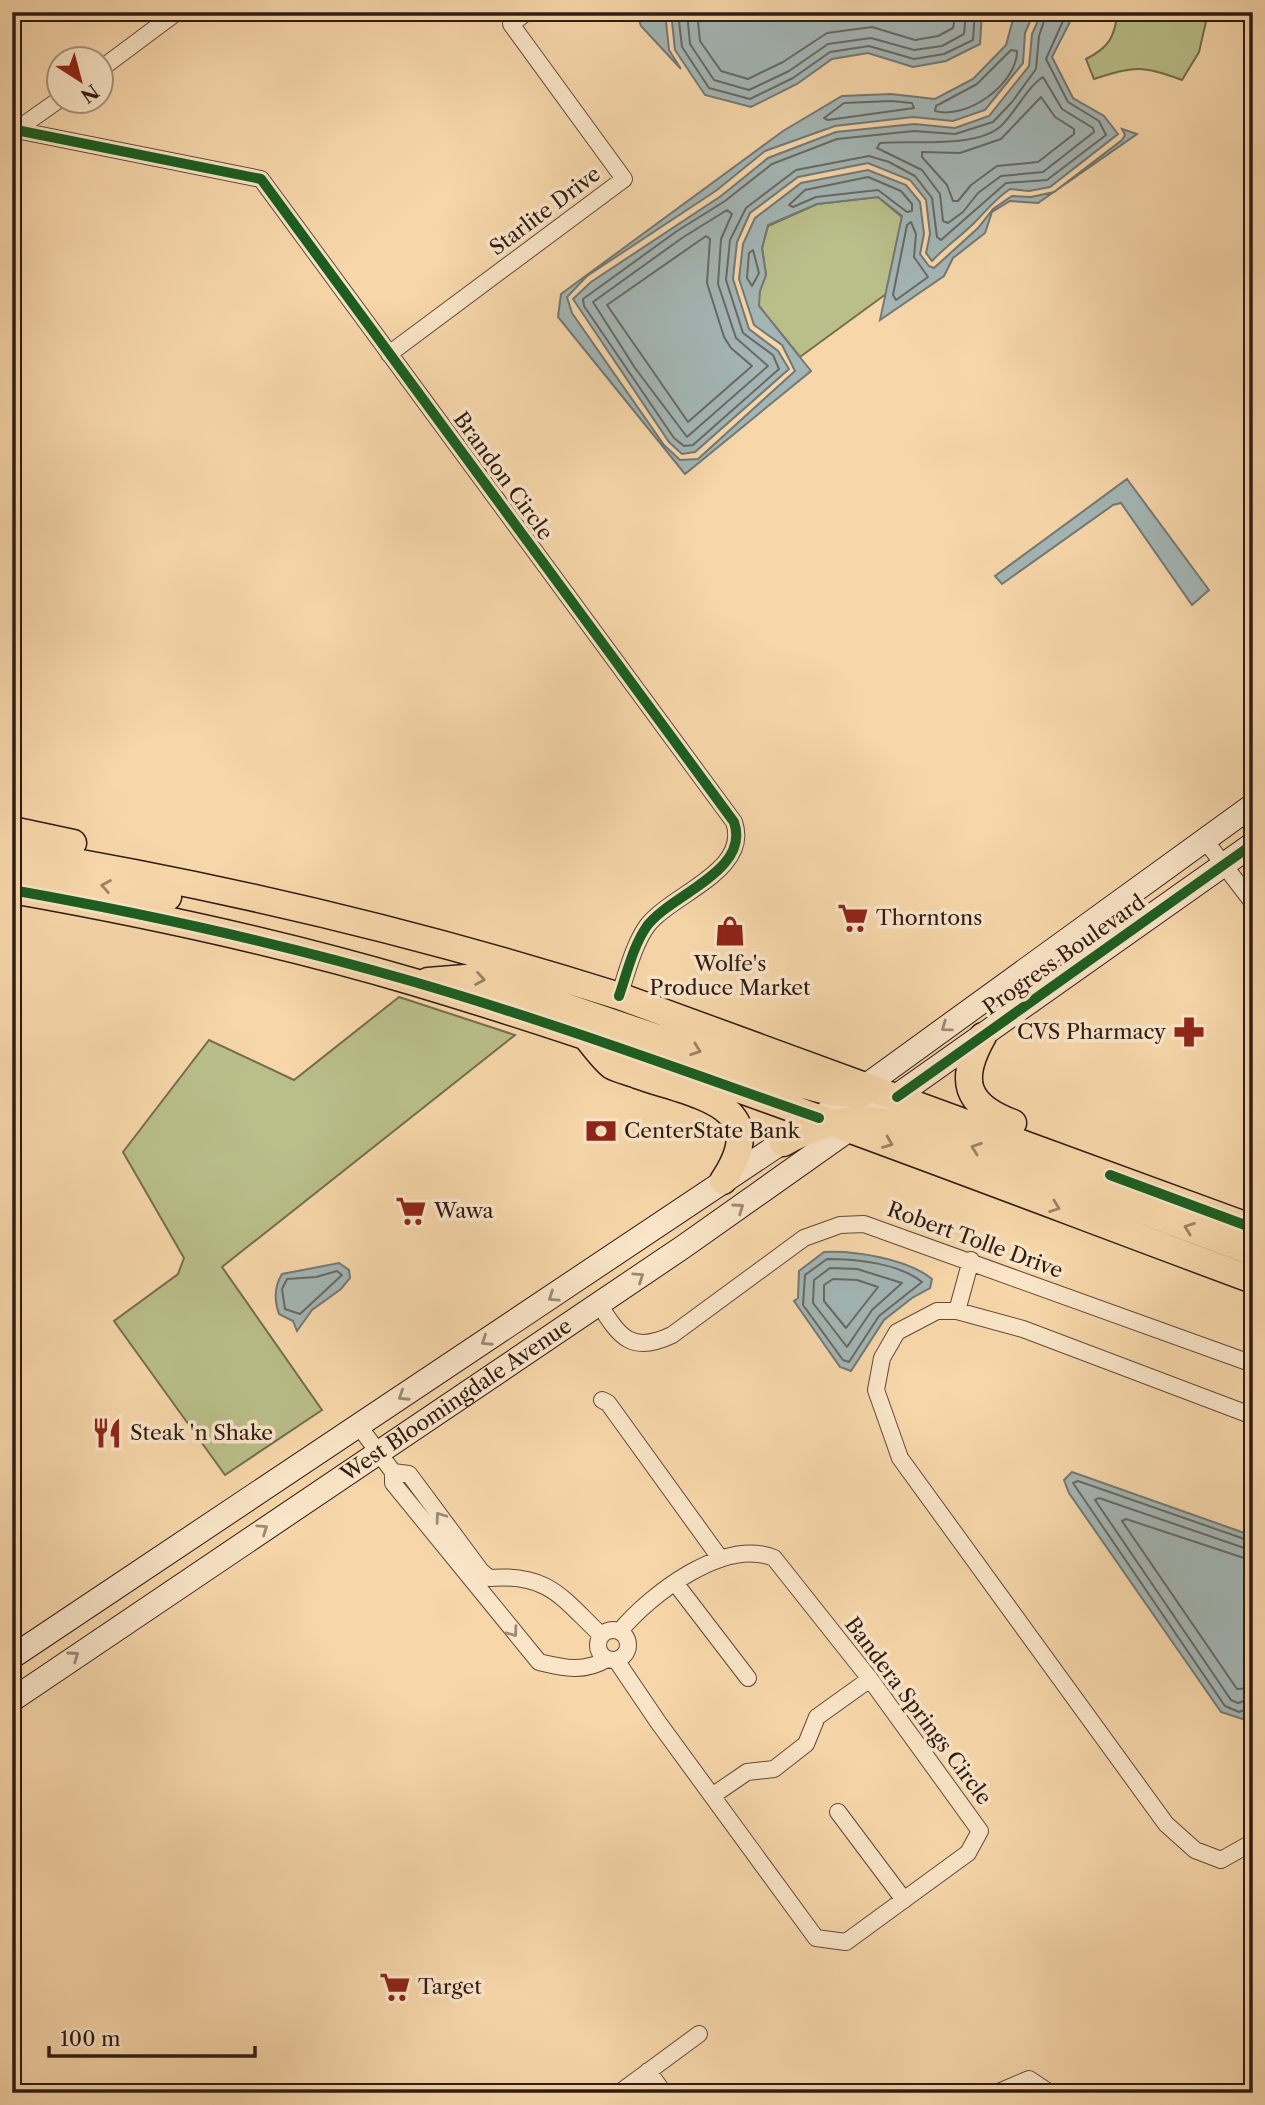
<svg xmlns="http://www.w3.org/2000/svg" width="1265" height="2105" font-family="'Libre Caslon Text',serif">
	<rect width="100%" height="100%" fill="#f7d7aa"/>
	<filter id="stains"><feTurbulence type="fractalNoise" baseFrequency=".00286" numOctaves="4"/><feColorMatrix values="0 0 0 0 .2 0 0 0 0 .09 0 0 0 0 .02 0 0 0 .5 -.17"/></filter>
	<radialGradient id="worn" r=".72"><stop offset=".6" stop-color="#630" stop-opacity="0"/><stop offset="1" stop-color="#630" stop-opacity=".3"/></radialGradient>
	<path fill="#babf8a" stroke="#746d50" stroke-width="2" d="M1118 12 1208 13 1199 52 1182 80C1142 65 1135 66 1094 79L1086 59C1110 47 1114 37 1118 12Z
		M878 197 902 217 886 294 800 357 759 306V291L766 275 762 248 768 226 817 204Z
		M399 997 515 1035 222 1267 322 1410 225 1475 114 1321 178 1274 184 1258 123 1152 209 1040 294 1080Z"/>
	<path fill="#a3b6b5" stroke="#747875" stroke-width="2" d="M636 12H665L669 50 681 69 641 26Z
		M671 12H982L980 44 946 61 913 67 868 53 832 59 797 84 751 107 705 95 675 50Z
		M1015 12H1034L1025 33 1023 63 985 110 953 121 913 117 835 126 765 151 717 190 587 276 567 297 572 313 664 445 680 460 698 459 795 371 782 345 754 325 739 279 743 244 755 218 801 183 868 170 906 185 920 202 924 234 920 254 929 266 934 268 978 228 993 209 1012 196 1031 197 1054 192 1122 140 1125 135 1122 129 1137 134 1038 203 1010 201 992 212 985 233 953 258 944 276 880 320 902 216 878 197 817 204 768 225 762 248 766 275 760 291 759 306 811 371 685 474 558 317 561 294 783 131 842 96 891 94 935 99 973 79 1006 45Z
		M1042 12H1075L1052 57 1073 98 1104 116 1118 134 1050 187 1029 191 1010 189C995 199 986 211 974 223 960 237 945 247 932 261L926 253 930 234 926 200 910 180 868 163 798 177 750 213 737 242 733 279 749 329 778 351 789 369 695 452 682 454 669 442 573 299 591 282 721 196 768 158 836 132 914 124 955 128 989 116 1029 66 1032 34Z
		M1127 479 1209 590 1192 605 1121 503 1113 505 1002 584 995 576Z
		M824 1252C853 1250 908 1259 932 1279L930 1288 912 1298 884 1320 851 1371 840 1367 794 1301 798 1298 799 1271Z
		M339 1263 349 1270 350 1278 341 1289 312 1310 297 1331 293 1321 279 1314C274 1300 274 1287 282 1274Z
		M1072 1472 1253 1536 1251 1713 1242 1719 1221 1712 1069 1493 1064 1480Z"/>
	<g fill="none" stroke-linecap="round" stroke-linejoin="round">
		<path stroke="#686865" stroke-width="2" d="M678 12 682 47 709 88 750 99 793 78 830 52 869 46 914 59 944 54 973 40 975 12
			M687 12 690 44 714 80 749 90 789 71 828 44 871 38 914 50 942 46 964 34 966 12
			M697 12 700 41 721 71 748 79 783 62 827 33 872 27 915 40 938 36 953 28 956 12
			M1047 12 1039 36 1036 69 1012 102 993 122 955 134 914 131 837 139 772 164 725 201 677 231 583 299 584 306 674 438 684 446 693 445 779 369 773 355 743 333 726 280 730 240 746 208 796 170 869 156 889 162 915 176 932 198 937 237 941 240 1006 183 1047 180 1106 135 1099 121 1068 102 1046 59 1067 12
			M1011 50 1017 51C1017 84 967 120 935 111L936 106 977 84Z
			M1043 77 1062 109 1093 128 1094 132 1043 172 1001 176 978 193 963 212 948 223 943 221 940 194 922 170 877 148 880 143C914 140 975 149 1001 126 1016 112 1027 87 1043 77Z
			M1041 97 1055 117 1074 129V134L1038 162 997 166 971 185 958 201H953L947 185 922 157V152L960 153 1001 139Z
			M891 101 912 103 914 108 828 120 824 118 844 103Z
			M868 177 901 191 912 204V211L907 212 878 190 816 197 793 207 789 205 805 190Z
			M727 210 732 214 721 239 718 284 736 338 768 366 687 437 635 368 593 302 682 238Z
			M911 222 916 234 914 257 928 277 896 300 893 295 907 225Z
			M706 236 710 239 707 283 724 337 731 348 752 366 688 422 607 305Z
			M753 250 759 273 752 286 747 278 749 253Z
			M827 1259C856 1259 898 1263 922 1282L879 1316 849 1362 843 1360 803 1305 805 1275Z
			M830 1268 857 1269 902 1283 872 1310 847 1347 813 1303 814 1280Z
			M337 1271 342 1275 300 1314 285 1309 282 1289 287 1279 316 1277Z
			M833 1279 857 1280 878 1287 846 1328 824 1301V1285Z
			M1253 1542 1078 1481 1073 1483 1225 1706 1239 1712 1253 1707
			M1253 1551 1099 1498 1095 1500 1231 1700 1238 1703 1253 1698
			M1253 1561 1126 1519 1122 1521 1237 1689 1253 1688"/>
		<g stroke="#604a3a" stroke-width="18">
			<path id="street" d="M102 68 177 12
				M16 130 261 179 734 822C751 871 671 894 647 926 633 946 627 973 619 996
				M12 133 60 99
				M389 354 624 179 511 24 527 12
				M1204 839 1253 903
				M599 1304C620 1338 632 1354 672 1335L804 1238 840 1225 864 1224 1253 1364
				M957 1311 971 1260
				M602 1400 608 1403 720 1558
				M1253 1416 1023 1329 957 1311H937L897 1332 882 1358 876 1390 900 1458 1166 1824 1195 1850 1221 1860 1253 1842
				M358 1425 393 1472V1483L539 1662C564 1668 584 1673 607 1659
				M393 1472 409 1474 481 1571 489 1578C549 1573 562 1598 601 1635
				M676 1584 748 1678
				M598 1645a15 15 0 1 1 30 0a15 15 0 1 1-30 0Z
				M616 1660 658 1722 816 1938 846 1942 968 1853 980 1831 870 1679 774 1558C724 1537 650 1595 620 1631
				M712 1796 747 1772 774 1769 806 1744 817 1717 870 1679
				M838 1812 904 1900
				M648 2071 664 2093
				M619 2093 699 2034
				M996 2093 1029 2079 1050 2093"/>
		</g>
		<g stroke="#2e1b15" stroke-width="25">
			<g id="secondary">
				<path d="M12 1657 853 1095 1253 805"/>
				<path id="s1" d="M12 1700 683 1247 1253 844"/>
			</g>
		</g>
		<g stroke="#2e1b15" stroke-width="29">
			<path id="primary" d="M12 830 73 843
				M12 851C218 885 420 933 619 996L1253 1228
				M12 869 168 897
				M12 890C148 914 282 943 414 982 698 1067 975 1177 1253 1280
				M428 981 478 977 776 1078 830 1092 861 1095
				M983 1036C958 1080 965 1105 1013 1123
				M587 1038C594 1046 603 1059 612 1066 619 1070 630 1072 637 1075 695 1096 775 1103 723 1181
				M783 1143C843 1110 884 1116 947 1138L1253 1252"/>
		</g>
		<use href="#street" stroke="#fae5c8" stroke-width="16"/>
		<use href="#secondary" stroke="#fae5c8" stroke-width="23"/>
		<use href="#primary" stroke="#f7d7aa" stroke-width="26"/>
		<g stroke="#fae5c8" stroke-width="15">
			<path id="cycleway" d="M12 133 16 130 261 179 734 822C751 871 671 894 647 926 633 946 627 973 619 996
				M12 890C147 914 280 943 411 981 549 1021 684 1071 819 1118
				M897 1097 1253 844
				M1110 1175 1253 1228"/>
		</g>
		<use href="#cycleway" stroke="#1b5e20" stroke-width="10"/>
	</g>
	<defs><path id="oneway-chevron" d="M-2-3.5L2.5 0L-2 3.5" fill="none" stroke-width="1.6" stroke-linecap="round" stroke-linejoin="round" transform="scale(1.75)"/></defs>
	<g stroke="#9d8267">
		<use href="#oneway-chevron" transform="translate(106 886) rotate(-170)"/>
		<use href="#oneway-chevron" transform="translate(480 979) rotate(9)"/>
		<use href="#oneway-chevron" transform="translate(696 1050) rotate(20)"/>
		<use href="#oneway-chevron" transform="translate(888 1143) rotate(22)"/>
		<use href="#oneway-chevron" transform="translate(976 1148) rotate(-160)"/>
		<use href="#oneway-chevron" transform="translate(1055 1207) rotate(20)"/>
		<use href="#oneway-chevron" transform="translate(1189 1228) rotate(-160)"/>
	</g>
	<g stroke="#9e8a77">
		<use href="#oneway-chevron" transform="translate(946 1027) rotate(144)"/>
		<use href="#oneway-chevron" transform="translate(739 1208) rotate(-35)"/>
		<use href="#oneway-chevron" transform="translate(639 1277) rotate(-34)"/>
		<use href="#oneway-chevron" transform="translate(553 1297) rotate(146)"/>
		<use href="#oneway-chevron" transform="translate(486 1341) rotate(147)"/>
		<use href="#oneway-chevron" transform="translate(403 1396) rotate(147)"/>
		<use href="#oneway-chevron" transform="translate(440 1517) rotate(-126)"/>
		<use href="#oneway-chevron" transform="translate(263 1529) rotate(-34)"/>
		<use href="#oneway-chevron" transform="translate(513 1632) rotate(54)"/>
		<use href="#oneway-chevron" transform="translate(74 1656) rotate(-35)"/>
	</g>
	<defs>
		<g id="supermarket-bare" transform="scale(2.415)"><path d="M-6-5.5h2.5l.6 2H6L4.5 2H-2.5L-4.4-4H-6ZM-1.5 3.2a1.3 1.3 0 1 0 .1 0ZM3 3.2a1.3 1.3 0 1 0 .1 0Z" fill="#8f2418" stroke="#fae5c8" stroke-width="2.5" paint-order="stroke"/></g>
		<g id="shop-bare" transform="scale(2.415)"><path d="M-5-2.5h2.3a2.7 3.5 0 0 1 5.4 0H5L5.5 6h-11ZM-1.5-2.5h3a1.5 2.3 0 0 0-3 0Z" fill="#8f2418" stroke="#fae5c8" stroke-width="2.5" paint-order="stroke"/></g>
		<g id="pharmacy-bare" transform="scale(2.415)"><path d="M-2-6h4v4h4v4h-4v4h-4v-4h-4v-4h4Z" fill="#8f2418" stroke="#fae5c8" stroke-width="2.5" paint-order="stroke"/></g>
		<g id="bank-bare" transform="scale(2.415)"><path d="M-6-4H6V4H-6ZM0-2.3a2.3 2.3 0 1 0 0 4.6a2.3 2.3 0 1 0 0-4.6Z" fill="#8f2418" stroke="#fae5c8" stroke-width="2.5" paint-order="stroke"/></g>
		<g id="restaurant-bare" transform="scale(2.415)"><path d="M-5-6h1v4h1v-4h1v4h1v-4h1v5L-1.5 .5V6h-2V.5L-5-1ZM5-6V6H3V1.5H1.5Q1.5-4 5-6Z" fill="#8f2418" stroke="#fae5c8" stroke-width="2.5" paint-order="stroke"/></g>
	</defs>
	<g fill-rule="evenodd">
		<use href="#supermarket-bare" x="853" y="918"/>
		<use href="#shop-bare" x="730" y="931"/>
		<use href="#pharmacy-bare" x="1189" y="1032"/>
		<use href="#bank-bare" x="601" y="1131"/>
		<use href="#supermarket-bare" x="411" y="1211"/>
		<use href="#restaurant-bare" x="107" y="1433"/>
		<use href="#supermarket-bare" x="395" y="1987"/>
	</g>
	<g text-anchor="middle" stroke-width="7" stroke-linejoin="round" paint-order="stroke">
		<g font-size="21" fill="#2e1b15" stroke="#fae5c8">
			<text transform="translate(545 211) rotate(-37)" y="7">Starlite Drive</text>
			<text transform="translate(503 476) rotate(54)" y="7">Brandon Circle</text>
			<text transform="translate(1064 955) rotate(-35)" y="7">Progress Boulevard</text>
			<text transform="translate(975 1240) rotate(20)" y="7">Robert Tolle Drive</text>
			<text dy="7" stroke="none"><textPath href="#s1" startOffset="536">West Bloomingdale Avenue</textPath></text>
			<text transform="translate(918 1711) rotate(53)" y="7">Bandera Springs Circle</text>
		</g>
		<g font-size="21" fill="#2e1b15" stroke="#fae5c8" text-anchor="start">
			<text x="876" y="925">Thorntons</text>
			<text x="730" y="971" text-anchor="middle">Wolfe's<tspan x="730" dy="24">Produce Market</tspan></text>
			<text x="1166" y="1039" text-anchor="end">CVS Pharmacy</text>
			<text x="624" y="1138">CenterState Bank</text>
			<text x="434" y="1218">Wawa</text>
			<text x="130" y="1440">Steak 'n Shake</text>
			<text x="418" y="1994">Target</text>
		</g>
	</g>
	<rect width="1265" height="2105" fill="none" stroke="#f7d7aa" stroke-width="42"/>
	<rect x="14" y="14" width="1237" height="2077" fill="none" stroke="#2e1b15" stroke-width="3.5"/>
	<rect x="21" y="21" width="1223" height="2063" fill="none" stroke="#2e1b15" stroke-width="2"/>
	<g transform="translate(80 80) rotate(144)"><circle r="33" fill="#fae5c8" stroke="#a89480" stroke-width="2"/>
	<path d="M0-5L12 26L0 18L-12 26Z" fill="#8f2418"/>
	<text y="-10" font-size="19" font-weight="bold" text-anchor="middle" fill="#2e1b15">N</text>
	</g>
	<path d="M49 2046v10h206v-10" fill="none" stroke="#2e1b15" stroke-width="3.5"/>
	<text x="60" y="2046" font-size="21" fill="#2e1b15" stroke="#fae5c8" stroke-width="5" paint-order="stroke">100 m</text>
	<rect width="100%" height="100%" filter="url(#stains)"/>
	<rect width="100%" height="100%" fill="url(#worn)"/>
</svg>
